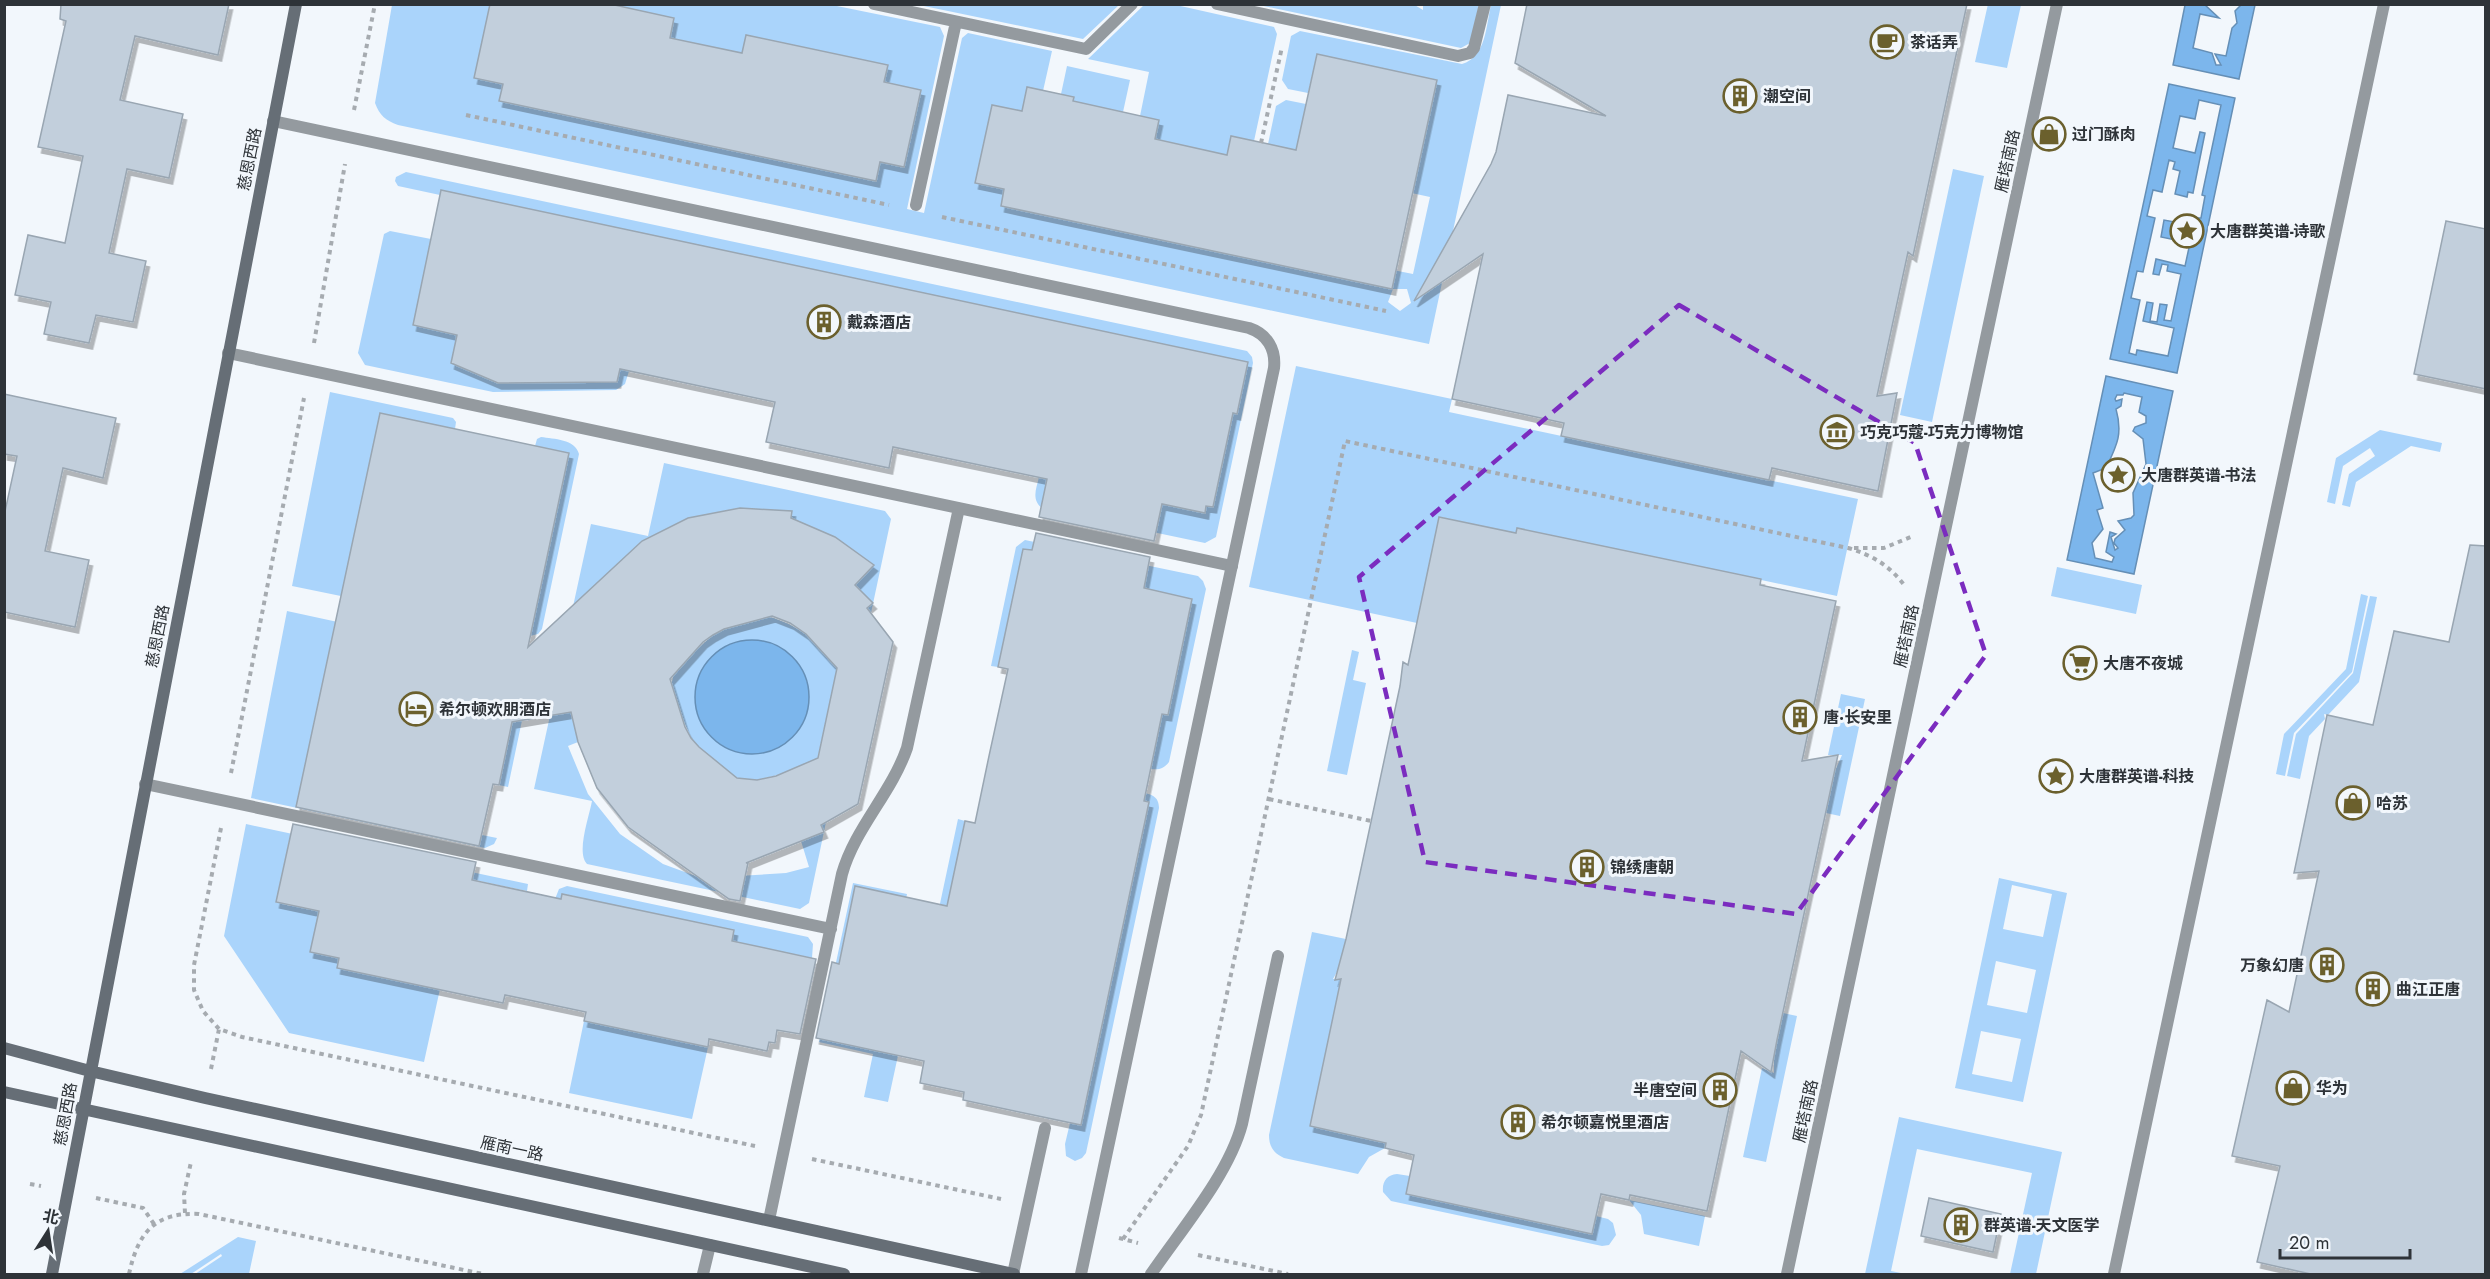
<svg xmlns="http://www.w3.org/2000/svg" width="2490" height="1279" font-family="Jost,'Noto Sans SC',sans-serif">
	<defs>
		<filter id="shadow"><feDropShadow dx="3.5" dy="6" stdDeviation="0" flood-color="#0004"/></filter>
	</defs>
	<rect width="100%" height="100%" fill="#f2f7fc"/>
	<path fill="#aad4fb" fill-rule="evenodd" d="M1413 4 1423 10V5H1479L1470 43 1461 48 1259 5Z
		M1988 4 2021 5 2007 68 1975 62Z
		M392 5H490L474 78 503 84 500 101 875 181 880 162 904 167 921 90 884 82 888 65 746 35 742 53 670 38 674 18 616 6 589 5H832L940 27 944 36 907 209 924 213 962 38 968 33 1052 51 1043 91 1027 87 1022 111 992 105 975 183 1004 189 1001 206 1383 287 1388 269 1413 274 1430 197 1393 189 1417 173 1437 80 1317 54 1308 93 1288 89 1282 80 1291 36 1300 31 1462 64C1486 57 1486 26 1491 5H1501L1429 344 398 125C385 120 380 116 375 103ZM1393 289H1407L1411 303 1400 311 1388 302Z
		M919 5H1119L1083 39Z
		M1144 5H1176L1274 27 1277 34 1254 141 1227 155 1155 139 1159 120 1140 116 1149 72 1088 59Z
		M1067 66 1130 80 1123 112 1099 107 1097 119 1061 94Z
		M1286 100 1306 104 1335 168 1268 144 1276 106Z
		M1953 169 1984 176 1932 422 1900 415Z
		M406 172 1247 351 1252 357 1253 363 1216 537 1205 543 1043 509C1031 500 1036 490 1039 477L1047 479 1043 500 1155 502 1213 507 1216 493 1209 491 1222 467 1225 451 1218 449 1226 412 1237 414 1247 362 442 191 440 195 398 186 395 181 396 177Z
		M390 231 431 239 413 325 457 335 451 363 498 383 617 382 620 369 629 371 625 384 616 390 493 392 365 365 358 353 384 234Z
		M1296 366 1452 399 1449 412 1858 499 1837 596 1517 528 1516 533 1440 517 1417 623 1249 587Z
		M330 392 453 418 456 422 455 429 380 413 343 588 375 603 292 586Z
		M2380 430 2442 443 2440 452 2411 446 2356 482 2350 507 2342 505 2349 474 2375 456 2370 448 2343 466 2335 504 2327 502 2336 458Z
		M541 437C554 439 575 439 579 454L542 629 538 634 530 636 569 453 535 446 537 439Z
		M664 463 885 511 891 519 871 613 867 608 873 603 855 585 873 565 835 537 790 521 792 511 739 508 688 518 567 634 591 524 648 536Z
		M1025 540 1198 576 1203 581 1206 589 1169 762C1162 771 1156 770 1145 768L1153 757 1162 714 1168 715 1192 599 1144 588 1146 575 1023 549 998 667 991 666 1016 547Z
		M2057 567 2142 585 2136 614 2051 596Z
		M2361 594 2368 596 2352 672 2294 733 2285 776 2276 774 2284 734 2346 669Z
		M2370 596 2377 597 2359 682 2328 715 2324 714 2325 719 2309 736 2300 779 2287 776 2296 734 2353 673Z
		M287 611 370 629 334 630 298 801 480 840 482 835 497 838 494 844 485 848 251 798Z
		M754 614C791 619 810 637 839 659L816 766 757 780 738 778 720 773 691 738 681 715 671 718 667 704 678 655 687 645 695 651 713 635ZM764 641 784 651 751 754C733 751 714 745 704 727 692 705 693 676 712 658 715 655 718 650 722 649 734 644 751 643 764 641Z
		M1352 650 1359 652 1353 680 1366 683 1347 775 1327 771Z
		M532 673 508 787 499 785 522 677Z
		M558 679 572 712 578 742 568 746 588 794 620 834 663 864 712 882 738 876 786 873 809 867 801 841 824 832 821 825 826 822 809 903 800 909 587 864C576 853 589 817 592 801L534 789Z
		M1841 694 1865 699 1840 816 1826 813 1835 771 1842 755H1828Z
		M1140 792C1151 794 1159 796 1159 808L1086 1153 1082 1158 1075 1161 1066 1156 1065 1144 1070 1123 1081 1125 1149 802 1139 800Z
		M958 819 965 821 952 885 984 892 931 946Z
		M246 824 528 884 527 891 289 841 276 902 291 906 293 901 320 907 310 952 339 958 440 989 424 1062 289 1033 224 936Z
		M1999 878 2067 893 2023 1102 1955 1088ZM2012 885 2052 894 2043 937 2003 929ZM1996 961 2036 970 2027 1013 1987 1005ZM1981 1031 2021 1039 2012 1082 1972 1074Z
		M853 883 907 894 898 938 922 944 888 1102 864 1097 873 1054 819 1042ZM855 886 904 897 823 1039Z
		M567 886 808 937 813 944 812 958 732 941 734 930 591 900 572 908 574 896 563 894 560 906 553 904 559 889Z
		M1312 932 1346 939 1338 970 1333 979H1341L1310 1126 1386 1143 1385 1148 1369 1157 1358 1174 1284 1158C1273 1153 1269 1146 1269 1135Z
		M1783 1013 1797 1016 1766 1162 1743 1157 1762 1068 1774 1073V1056Z
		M584 1021 708 1047 692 1119 569 1093Z
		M1899 1117 2062 1152 2036 1274H2010L2032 1173 1917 1149 1891 1271 1906 1274H1865Z
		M1397 1174 1410 1176 1406 1194 1592 1234 1596 1216 1608 1219 1613 1223 1616 1235 1609 1245 1602 1246 1391 1201 1383 1192C1382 1181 1387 1175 1397 1174Z
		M1629 1200 1705 1216 1699 1246 1644 1234 1641 1215Z
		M238 1237 256 1241 249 1274H195L222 1256 221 1254 191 1274H180Z"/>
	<path fill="#7cb6ec" stroke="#658fb6" stroke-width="1.5" fill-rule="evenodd" d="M2185 5H2205L2219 18 2200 14 2193 48 2212 53 2216 65H2221L2215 54 2226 56 2232 28 2237 23 2235 11 2241 5H2255L2239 79 2173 65Z
		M2169 84 2235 98 2177 373 2110 359ZM2199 100 2221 105 2202 195 2205 196 2201 218H2197L2193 238 2179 235 2181 223 2164 220 2161 237 2190 243 2185 266 2156 259 2153 274 2159 275 2162 264 2168 265 2167 271 2181 274 2171 321 2164 320 2167 305 2160 304 2157 322 2150 321 2153 303 2147 302 2143 321 2174 328 2168 356 2137 350 2136 355 2129 353 2140 300 2131 298 2137 271 2143 272 2155 218 2147 216 2153 190 2162 192 2169 160 2175 162 2173 169 2180 171 2175 194 2187 197 2188 192 2193 193 2205 133 2200 132 2195 153 2173 148 2180 116 2195 119Z
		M2106 376 2173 391 2134 574 2067 560ZM2124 393 2142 397 2139 412 2146 416V423L2135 427 2133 431 2143 439 2146 464 2133 493 2134 515 2131 518 2118 521 2125 530 2115 539 2114 543 2118 548 2115 550 2111 537 2116 534 2110 532 2106 552 2114 557 2112 562 2095 558 2092 543 2103 529 2097 510 2103 508 2093 473 2106 468C2117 445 2123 434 2116 409L2121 406 2122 399 2116 401 2115 399 2117 395H2123Z
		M695 697a57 57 0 1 1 114 0a57 57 0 1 1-114 0Z"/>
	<path fill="#c2cfdc" stroke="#99a6b2" stroke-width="1.5" fill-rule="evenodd" filter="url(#shadow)" d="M61 4H229L218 55 135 36 120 100 183 114 169 178 127 169 109 253 146 261 133 322 96 315 89 343 44 334 51 302 15 295 28 235 65 243 83 156 38 147 66 21 60 19Z
		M490 4H610L674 18 670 38 742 53 746 35 888 65 884 82 921 90 904 167 880 162 876 181 499 101 503 84 474 78Z
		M1527 4H1967L1913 256 1908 252 1877 396 1897 393 1878 491 1772 468 1769 480 1561 436 1564 423 1452 399 1483 254 1414 301 1491 164 1496 152 1508 95 1606 116 1515 63Z
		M1317 54 1437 80 1392 289 1001 206 1004 189 975 183 992 105 1022 111 1027 87 1074 97 1073 101 1159 120 1155 139 1227 155 1231 136 1296 150Z
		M441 190 1248 362 1237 414 1233 413 1213 507 1206 506 1205 513 1162 504 1154 541 1039 517 1047 479 893 447 889 468 766 442 775 402 620 369 617 382 498 383 451 363 457 335 413 325Z
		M2446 221 2486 229V389L2414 374Z
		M4 394 116 418 103 478 63 468 45 551 89 560 75 627 4 612V516L17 456 4 454Z
		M380 413 569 453 528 647 642 541 688 518 740 508 792 511 791 518 835 537 874 565 855 585 873 603 867 608 893 642 858 804 821 825 824 832 746 863H748L740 901 729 899 628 827 597 788 578 742 571 712 512 722 499 785 493 784 479 846 296 807ZM772 616 790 623 806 634 837 668 818 758 776 776 757 780 737 778 699 747 691 738 685 727 670 679 703 642 713 635 724 629Z
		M1439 517 1516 533 1517 528 1761 579 1760 585 1836 601 1802 761 1838 755 1777 1040 1771 1072 1741 1051 1707 1211 1630 1195 1629 1200 1601 1194 1592 1234 1406 1194 1414 1155 1385 1148 1386 1143 1310 1126 1341 979 1335 980 1346 939 1400 686 1403 662 1408 665Z
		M1036 533 1150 557 1144 588 1192 599 1168 715 1162 714 1144 801 1149 802 1081 1125 963 1100 964 1092 920 1083 924 1061 816 1038 832 962 839 964 855 886 947 906 965 821 975 823 989 756 1008 669 998 667 1023 549 1032 550Z
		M2470 545 2486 546V1275H2315L2257 1262 2280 1166 2232 1156 2267 1000 2289 1012 2319 871 2294 873 2327 715 2373 725 2394 631 2449 642Z
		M293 824 476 862 472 880 561 899 562 894 734 930 732 941 816 959 800 1034 777 1030 775 1043 769 1042 767 1051 709 1039 708 1047 584 1021 586 1012 505 995 503 1003 337 968 339 958 310 952 319 911 276 902Z
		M1929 1198 2001 1214 1993 1252 1921 1236Z"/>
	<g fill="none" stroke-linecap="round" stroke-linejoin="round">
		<path stroke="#a6abb0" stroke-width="4" stroke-dasharray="4.5 4.5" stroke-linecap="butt" d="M354 110 375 4
			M466 115 889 205
			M1261 143 1282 47
			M942 217 1386 311
			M314 343 345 164
			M1854 548H1884L1913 536
			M231 773 304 398
			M1269 799 1371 821
			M221 828 194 965V990L203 1011 219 1029 242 1037 755 1146
			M211 1069 219 1029
			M812 1159 1001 1199
			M30 1184 41 1186
			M96 1198 143 1208 154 1224
			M185 1213 184 1194 191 1162
			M1119 1238 1138 1243
			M1123 1239 1188 1146 1201 1115 1345 441 1848 548C1872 555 1889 565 1905 586
			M1198 1255 1288 1274
			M129 1274C138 1233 154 1212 199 1214L483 1274"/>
		<path stroke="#949a9f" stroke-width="12" d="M874 4 1086 49 1132 4
			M1217 4 1458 56 1470 53 1474 48 1485 4
			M916 205 956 22
			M228 353 1232 566
			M145 784 831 929
			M769 1220 842 874C855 828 891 794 907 748L959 508
			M703 1274 710 1245
			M1013 1274 1045 1128
			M1151 1274C1181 1230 1229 1174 1242 1124L1278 956"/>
		<path stroke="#949a9f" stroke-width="12" d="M273 121 1249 328C1267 334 1276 349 1274 368L1081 1274
			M1787 1274 2057 4
			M2114 1274 2384 4"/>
		<path stroke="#666e76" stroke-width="12" d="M4 1048 90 1071 205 1098 1014 1274
			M4 1092 844 1274
			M52 1274 296 4"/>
	</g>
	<path fill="none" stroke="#7b2cbf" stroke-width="4.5" stroke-dasharray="12 8" stroke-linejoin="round" d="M1679 305 1915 443 1986 655 1796 914 1425 862 1359 577Z"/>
	<defs>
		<g id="cafe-ring" transform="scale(1.725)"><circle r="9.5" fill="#f2f7fc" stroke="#6b602d" stroke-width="1.5"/><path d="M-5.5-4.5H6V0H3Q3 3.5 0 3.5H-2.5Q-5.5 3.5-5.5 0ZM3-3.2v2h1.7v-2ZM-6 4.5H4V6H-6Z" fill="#6b602d"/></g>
		<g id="building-ring" transform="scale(1.725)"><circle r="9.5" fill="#f2f7fc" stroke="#6b602d" stroke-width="1.5"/><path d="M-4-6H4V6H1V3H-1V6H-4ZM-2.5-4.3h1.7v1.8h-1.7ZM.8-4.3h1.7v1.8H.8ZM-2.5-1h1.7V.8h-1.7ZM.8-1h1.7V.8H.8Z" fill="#6b602d"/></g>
		<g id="shop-ring" transform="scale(1.725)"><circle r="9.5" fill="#f2f7fc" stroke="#6b602d" stroke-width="1.5"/><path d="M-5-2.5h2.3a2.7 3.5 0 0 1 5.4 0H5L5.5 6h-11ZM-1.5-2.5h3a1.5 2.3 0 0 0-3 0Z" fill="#6b602d"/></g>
		<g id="sight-ring" transform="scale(1.725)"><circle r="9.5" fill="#f2f7fc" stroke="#6b602d" stroke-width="1.5"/><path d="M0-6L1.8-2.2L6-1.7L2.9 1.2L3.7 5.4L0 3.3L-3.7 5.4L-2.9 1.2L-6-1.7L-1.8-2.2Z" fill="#6b602d"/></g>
		<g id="museum-ring" transform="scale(1.725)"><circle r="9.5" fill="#f2f7fc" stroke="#6b602d" stroke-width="1.5"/><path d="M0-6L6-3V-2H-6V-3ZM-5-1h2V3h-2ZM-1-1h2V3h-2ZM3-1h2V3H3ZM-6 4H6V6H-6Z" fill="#6b602d"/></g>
		<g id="supermarket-ring" transform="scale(1.725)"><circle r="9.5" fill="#f2f7fc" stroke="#6b602d" stroke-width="1.5"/><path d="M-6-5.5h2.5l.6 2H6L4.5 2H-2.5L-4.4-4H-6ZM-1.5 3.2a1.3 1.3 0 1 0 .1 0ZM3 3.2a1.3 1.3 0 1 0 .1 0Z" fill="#6b602d"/></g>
		<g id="hotel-ring" transform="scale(1.725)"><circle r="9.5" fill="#f2f7fc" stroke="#6b602d" stroke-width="1.5"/><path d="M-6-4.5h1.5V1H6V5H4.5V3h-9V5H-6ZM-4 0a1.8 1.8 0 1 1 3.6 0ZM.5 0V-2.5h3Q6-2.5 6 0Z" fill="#6b602d"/></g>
	</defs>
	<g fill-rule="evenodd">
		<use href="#cafe-ring" x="1887" y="42"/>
		<use href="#building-ring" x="1740" y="96"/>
		<use href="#shop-ring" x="2049" y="134"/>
		<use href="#sight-ring" x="2187" y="231"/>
		<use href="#building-ring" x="824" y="322"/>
		<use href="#museum-ring" x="1837" y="432"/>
		<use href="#sight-ring" x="2118" y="475"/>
		<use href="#supermarket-ring" x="2080" y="663"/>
		<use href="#hotel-ring" x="416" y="709"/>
		<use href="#building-ring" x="1800" y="717"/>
		<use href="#sight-ring" x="2056" y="776"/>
		<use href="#shop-ring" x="2353" y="803"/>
		<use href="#building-ring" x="1587" y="867"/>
		<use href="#building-ring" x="2327" y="965"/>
		<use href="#building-ring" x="2373" y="989"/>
		<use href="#shop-ring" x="2293" y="1088"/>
		<use href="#building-ring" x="1720" y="1090"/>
		<use href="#building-ring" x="1518" y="1122"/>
		<use href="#building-ring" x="1961" y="1225"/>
	</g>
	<g text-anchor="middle" stroke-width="6" stroke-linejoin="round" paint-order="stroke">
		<g font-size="16" font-weight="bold" fill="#2e3338" stroke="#f2f7fc" text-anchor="start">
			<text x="1910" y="48">茶话弄</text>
			<text x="1763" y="102">潮空间</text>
			<text x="2072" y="140">过门酥肉</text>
			<text x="2210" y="237">大唐群英谱-诗歌</text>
			<text x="847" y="328">戴森酒店</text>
			<text x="1860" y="438">巧克巧蔻-巧克力博物馆</text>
			<text x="2141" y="481">大唐群英谱-书法</text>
			<text x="2103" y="669">大唐不夜城</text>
			<text x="439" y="715">希尔顿欢朋酒店</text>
			<text x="1823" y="723">唐·长安里</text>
			<text x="2079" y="782">大唐群英谱-科技</text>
			<text x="2376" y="809">哈苏</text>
			<text x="1610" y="873">锦绣唐朝</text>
			<text x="2304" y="971" text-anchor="end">万象幻唐</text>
			<text x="2396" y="995">曲江正唐</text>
			<text x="2316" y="1094">华为</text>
			<text x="1697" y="1096" text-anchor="end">半唐空间</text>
			<text x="1541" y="1128">希尔顿嘉悦里酒店</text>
			<text x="1984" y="1231">群英谱-天文医学</text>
		</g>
		<g font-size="16" fill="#2e3338" stroke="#f2f7fc">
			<text transform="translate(249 159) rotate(-79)" y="6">慈恩西路</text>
			<text transform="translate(2007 161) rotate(-78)" y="6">雁塔南路</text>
			<text transform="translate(157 636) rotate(-79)" y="6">慈恩西路</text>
			<text transform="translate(1906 636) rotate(-78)" y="6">雁塔南路</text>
			<text transform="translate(1805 1111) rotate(-78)" y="6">雁塔南路</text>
			<text transform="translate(65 1114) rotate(-80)" y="6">慈恩西路</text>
			<text transform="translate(512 1148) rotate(12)" y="6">雁南一路</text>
		</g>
	</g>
	<rect width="2490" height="1279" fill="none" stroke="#2e3338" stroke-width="12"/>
	<g transform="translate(48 1231) rotate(12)" stroke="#f2f7fc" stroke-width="4.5" paint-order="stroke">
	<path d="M0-4.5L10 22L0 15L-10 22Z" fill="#2e3338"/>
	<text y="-9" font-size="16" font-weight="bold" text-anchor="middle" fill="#2e3338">北</text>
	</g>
	<path d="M2280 1249v9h130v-9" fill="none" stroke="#2e3338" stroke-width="3"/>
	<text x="2289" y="1249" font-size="18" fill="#2e3338" stroke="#f2f7fc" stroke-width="4.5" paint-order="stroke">20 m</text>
</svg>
